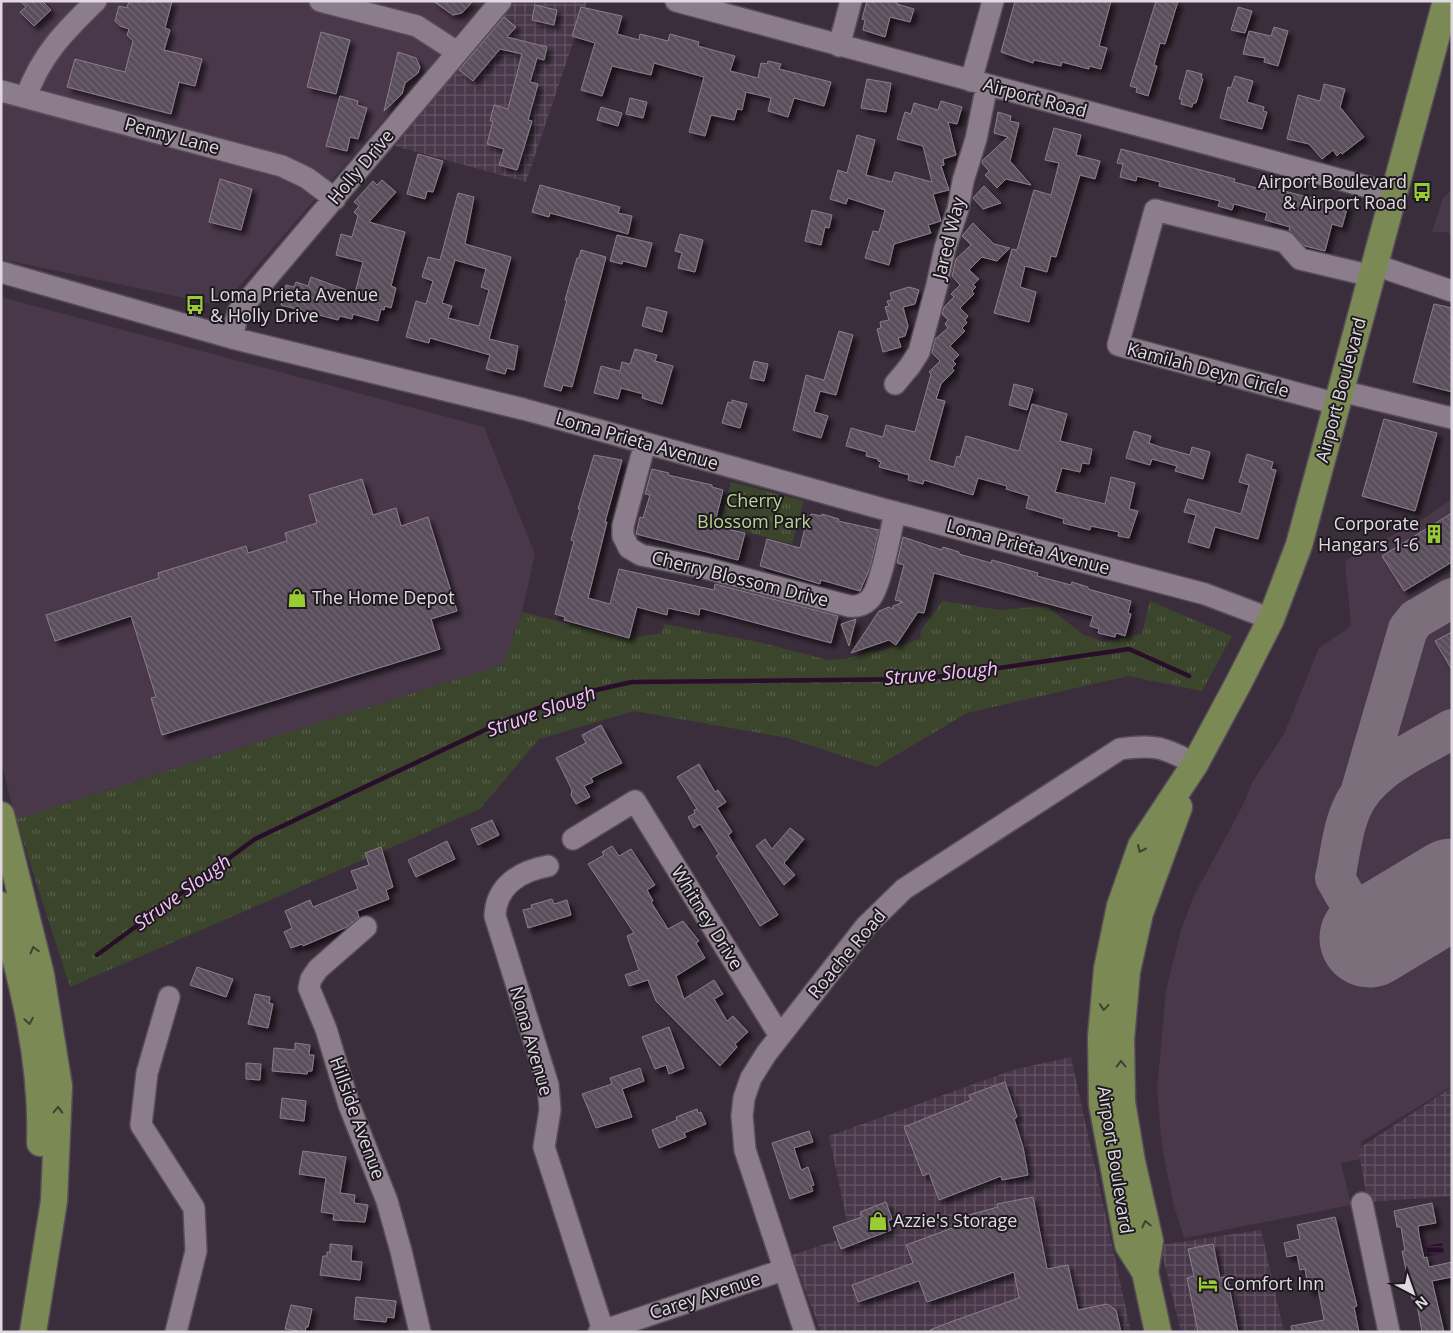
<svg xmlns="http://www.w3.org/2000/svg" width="1453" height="1333" font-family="'Open Sans',sans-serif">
	<defs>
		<pattern id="industrial-grid" width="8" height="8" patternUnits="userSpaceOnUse" patternTransform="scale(1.25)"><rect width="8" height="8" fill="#49384a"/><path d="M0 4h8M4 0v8" fill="none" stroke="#635464"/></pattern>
		<pattern id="grass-tufts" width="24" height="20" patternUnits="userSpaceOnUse" patternTransform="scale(1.25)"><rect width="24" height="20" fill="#3b452c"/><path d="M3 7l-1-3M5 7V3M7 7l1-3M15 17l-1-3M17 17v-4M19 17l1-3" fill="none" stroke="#575f4a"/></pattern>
		<pattern id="water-rules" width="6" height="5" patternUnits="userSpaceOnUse" patternTransform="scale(1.25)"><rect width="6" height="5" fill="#290e2c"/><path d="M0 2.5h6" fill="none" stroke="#48304a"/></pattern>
		<pattern id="building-back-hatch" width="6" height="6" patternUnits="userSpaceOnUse" patternTransform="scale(1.25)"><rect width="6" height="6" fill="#5a4d5b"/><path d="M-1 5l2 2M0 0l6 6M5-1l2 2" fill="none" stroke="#716672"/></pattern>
		<filter id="shadow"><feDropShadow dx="4.5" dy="4.5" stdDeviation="2.5" flood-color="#0009"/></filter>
	</defs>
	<rect width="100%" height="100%" fill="#3b2e3c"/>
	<path fill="#49384a" d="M1 1H484L423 75 229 298 213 304 1 259Z
		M1452 190V237L1448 232H1432L1443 198Z
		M1 297 484 427 535 554 522 612 504 664 16 819 1 762Z
		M1452 499V1086L1361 1142 1362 1159 1341 1163 1351 1205 1184 1238 1174 1206 1162 1147 1157 1090 1166 991 1181 930 1193 898 1242 807 1253 781 1284 734 1319 648 1351 626 1345 561 1423 519Z"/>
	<path fill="url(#industrial-grid)" d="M515 1H587L526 182 395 146Z
		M1071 1057 1131 1332H821L792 1255 850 1236 829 1136 1013 1070Z
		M1452 1087V1196L1368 1202 1358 1149Z
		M1261 1230 1284 1332H1181L1160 1245Z"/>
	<path fill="url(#grass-tufts)" d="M731 482 804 501 792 544 720 525Z
		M943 601 1000 610 1046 606 1084 635 1104 642 1142 634 1150 601 1232 636 1202 691 1128 676 967 713 876 767 788 738 634 711 539 739 480 809 70 987 16 819 504 664 522 612 627 639 662 633 664 624 758 642 828 660 846 659 873 650 874 653 920 639 921 630Z"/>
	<path fill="url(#water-rules)" d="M1442 1243 1444 1253 1428 1256 1426 1246Z"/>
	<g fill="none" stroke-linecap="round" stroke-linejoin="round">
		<path stroke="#290e2c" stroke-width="4.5" d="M97 955 255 839 506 720 574 695 632 682 923 679 1129 649 1189 676"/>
		<path stroke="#7a6f7b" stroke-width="40" d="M1361 790 1408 629 1416 619 1452 598
			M1369 938 1335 878C1340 856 1342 830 1351 810 1367 769 1417 750 1452 729"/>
		<path stroke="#7a6f7b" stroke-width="99" d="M1369 938 1452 888"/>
	</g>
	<path fill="url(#building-back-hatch)" stroke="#8c7d8d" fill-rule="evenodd" filter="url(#shadow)" d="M20 1H42L51 10 34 26 20 12 26 7Z
		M129 1H172L165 28 170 30 164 50 202 59 195 86 179 82 171 114 67 87 75 59 125 72 133 41 127 35 129 29 120 26 115 21 119 6 127 8Z
		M433 1H473L462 13 453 15Z
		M867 1H897V4L914 9 910 22 890 17 885 37 863 30 865 20 862 19Z
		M1015 1H1111L1099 46 1107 48 1101 69 1089 66V69L1062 62 1061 66 1034 60 1033 63 1001 52Z
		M1156 1H1178L1165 44 1160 43 1154 65 1157 66 1148 96 1136 92 1137 88 1130 86Z
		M535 5 557 10 554 25 532 20Z
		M581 7 622 16 617 34 639 40 640 34 668 41 670 34 699 42 698 46 735 56 730 71 758 78 761 63 767 64 768 61 781 64 779 69 831 82 824 106 794 98 788 117 768 111 771 98 746 92 742 110 737 109 734 120 711 115 705 136 689 132 704 77 654 63 651 75 612 66 602 96 581 90 595 43 572 36Z
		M1238 7 1252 11 1245 33 1231 30Z
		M504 17 516 27 507 37 547 47 544 60 537 58 530 82 538 84 528 120 532 121 517 170 499 165 504 149 487 144 493 121H490L494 105 508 109 522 54 500 49 473 81 459 70Z
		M1274 27 1288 31 1278 66 1264 62 1265 58 1243 54 1249 31 1271 36Z
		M321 32 350 40 336 94 307 87Z
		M398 52 416 58 420 67 418 73 405 83 402 94 384 111Z
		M1187 70 1202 74 1201 78 1203 79 1196 103H1193L1192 107 1181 104 1182 99H1179Z
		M1235 76 1253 81 1247 102 1264 107 1263 111 1267 112 1262 129 1220 118 1228 87 1231 88Z
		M867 79 891 83 886 112 861 108Z
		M1324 84 1345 89 1340 107 1364 137 1342 154 1341 152 1337 156 1333 150 1322 159 1309 144 1287 139 1298 95 1320 101Z
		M340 96 358 101 357 105 367 108 358 139 350 137 347 151 326 146Z
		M630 98 647 102 643 118 626 114Z
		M941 101 962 107 957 124 948 122 956 155 943 159 944 165 941 166 949 190 933 194 941 221 928 225 931 233 894 244 889 265 865 258 873 231 879 232 885 210 848 198 846 204 830 199 838 170 847 173 857 135 875 140 866 175 892 182 895 172 932 182 923 146 897 139 905 112 911 114 914 103 938 110Z
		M601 107 622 113 618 126 597 120Z
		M998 112 1011 116 1010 121 1019 123 1010 161 1031 185 1006 179 997 188 985 175 989 171 982 163 983 160 1008 137 994 133Z
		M1054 128 1081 135 1076 155 1100 161 1095 179 1080 175 1056 257 1051 256 1047 272 1025 266 1020 287 1036 292 1029 322 994 313 1012 249 1017 250 1034 190 1051 195 1059 163 1045 160Z
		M1121 149 1235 179 1234 182 1264 190 1265 186 1311 198 1312 196 1348 205 1342 227 1332 224 1325 251 1305 246 1289 230 1290 227 1265 220 1267 213 1234 204 1232 210 1218 206 1220 201 1159 186 1160 182 1137 176 1136 181 1120 177 1123 164 1117 163Z
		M418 154 443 161 433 192 427 191 425 199 407 194Z
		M220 179 252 189 241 230 209 222Z
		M382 180 396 192 369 222 405 232 391 286 396 288 391 308 385 306 384 310 381 309 378 321 353 314 352 319 340 316 338 320 281 305 286 285 294 287 296 282 308 286 311 277 355 293 363 262 336 255 341 234 352 237 358 216 354 212 359 206 354 202 373 181 377 185Z
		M540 185 620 207 618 213 632 216 628 234 550 213 549 217 532 212Z
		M984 186 1001 203 983 209 973 198Z
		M458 193 474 197 465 244 511 257 489 339 518 346 514 370 507 368 505 374 486 369 490 355 430 338 429 343 406 337 416 301 426 304 433 281 422 277 428 257 440 260ZM455 260 486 269 481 287 489 290 479 326 448 318 452 306 442 303Z
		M812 210 832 215 829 228 825 227 821 245 805 241Z
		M973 223 994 244 1010 248 997 261 982 257 969 270 979 279 973 285 976 287 972 291 974 294 960 308 968 316 965 320 967 323 962 328 965 331 950 346 959 355 953 361 956 364 952 368 954 371 941 384 936 399 945 401 929 460 954 467 957 456 960 457 966 436 1019 451 1032 404 1067 414 1060 441 1092 449 1089 464 1082 463 1080 472 1062 468 1055 492 1105 504 1111 477 1135 483 1129 509 1138 511 1129 538 1118 536 1119 532 1091 526 1090 530 1063 523 1064 519 1026 508 1029 496 1006 489 1007 486 978 478 973 495 924 480 923 484 908 480 909 475 879 467 881 462 878 461V459L866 456 867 452 846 446 851 428 883 437 886 425 915 432 931 374 929 372 940 361 932 353 935 339 948 328 945 324 948 320 942 314 944 307 954 297 951 294 960 285 952 276 956 259 971 245 962 236Z
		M680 234 703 240 695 272 678 268 682 253 675 251Z
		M617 235 652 243 646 267 623 261 622 264 610 261Z
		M581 250 606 257 572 387 563 385 561 391 544 386 567 300H565L577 258H579Z
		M909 287 919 290 915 304 903 307 908 326 905 336 898 338 901 347 883 352 877 329 881 328 880 322 889 320 885 307 889 306 887 301 892 300 890 293Z
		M1434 304 1452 308V392L1413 382Z
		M647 307 667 312 662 332 642 326Z
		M839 331 853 335 836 395 820 391 814 412 828 416 821 438 793 430 806 375 824 380Z
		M635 349 657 355 655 361 673 366 662 404 642 398 643 394 621 388 618 399 594 393 601 366 620 371 622 362 630 364Z
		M754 361 768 364 764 381 750 378Z
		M1014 384 1033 389 1027 410 1009 405Z
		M732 400 747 404 740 428 722 423 728 402 732 403Z
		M1384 419 1437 433 1415 511 1362 496Z
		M1134 431 1151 436 1149 443 1160 447 1190 455 1192 447 1210 452 1203 479 1175 471 1177 466 1152 459 1150 465 1126 458Z
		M1247 454 1273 462 1271 469 1276 470 1258 539 1215 527 1209 548 1188 542 1196 515 1184 512 1188 499 1241 514 1249 485 1239 482Z
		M594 455 622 460 605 522H607L588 598 610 604 619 569 714 590 715 584 838 616 831 643 700 608 699 615 668 608 667 615 637 607 629 638 564 620 565 617 555 614 574 541 571 540 580 509H578Z
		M652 469 669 473 668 475 712 485V487L723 490 714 526 745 533 738 560 636 534 640 517 643 518 650 495 645 494Z
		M362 479 373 515 396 508 401 526 428 517 457 611 431 619 440 649 162 735 151 698 156 697 131 616 55 641 46 615 159 578 158 573 246 546 248 553 287 541 285 533 317 523 309 495Z
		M1452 513V562L1404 591 1382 556Z
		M811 514 822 516V514L839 519 838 521 879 530 870 568 860 591 821 580 820 584 760 566 767 539 800 548 808 516 810 517Z
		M903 537 942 550 943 547 959 552V554L991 563 992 560 1038 573 1037 576 1071 585 1072 582 1088 587V589L1131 601 1128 613 1131 614 1125 636 1116 633 1115 637 1098 633 1099 629 1090 626 1093 616 934 573 924 613 918 612 896 645 889 640 851 653 879 611 889 607 892 609 893 606 903 602 895 600 904 565 897 563Z
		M856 619 849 646 841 624Z
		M1452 632V670L1435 641Z
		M601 725 622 763 591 778 593 782 584 786 590 797 576 804 571 795 572 790 556 758 586 743 582 735Z
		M699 764 715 792 718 790 726 802 717 808 732 832 728 835 778 915 760 926 716 856 719 854 700 824 694 828 688 817 695 813 694 810 697 809 677 777Z
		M492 820 499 835 478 845 471 829Z
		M790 828 804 839 784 863 795 875 784 885 756 846 765 839 772 849Z
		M447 841 455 859 416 877 408 860Z
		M612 846 619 856 631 849 655 885 647 890 653 901 651 902 668 929 683 921 699 941 696 943 705 958 676 976 684 999 714 980 723 994 714 999 727 1021 733 1016 748 1032 735 1044 737 1047 720 1066 656 1001 648 980 629 986 625 975 639 970 627 936 634 933 588 864 604 855 602 852Z
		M381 847 393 887 386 890 389 899 357 911 359 917 347 927 303 946 302 944 291 948 284 932 292 928 285 911 310 900 313 907 358 889 351 871 369 865 365 853Z
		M552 899 554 904 567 900 571 915 528 928 523 910 532 908 531 905Z
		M197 967 233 979 226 997 190 985Z
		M255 994 270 997 269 1003 273 1004 268 1028 248 1024Z
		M669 1027 684 1068 669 1074 666 1065 655 1069 642 1037Z
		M295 1043 310 1045 309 1055H314L312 1071H308L307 1074 272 1071 274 1048 295 1050Z
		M246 1063 261 1064 260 1080 246 1079Z
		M640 1068 644 1081 622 1089 632 1117 596 1128 582 1094 612 1084 610 1078Z
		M1005 1082 1017 1117 1014 1119 1023 1147 1028 1175 1002 1180 1001 1176 939 1200 929 1173 923 1176 904 1127 971 1100 969 1095Z
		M282 1098 306 1101 304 1121 280 1118Z
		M697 1109 698 1113 701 1112 706 1124 684 1133 686 1137 659 1148 652 1130 677 1120 676 1117Z
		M809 1131 813 1142 794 1148 801 1170 808 1167 814 1185 811 1186 813 1191 790 1199 772 1143Z
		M303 1151 346 1157 340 1193 355 1195 354 1203 368 1205 365 1222 333 1220 334 1214 321 1212 326 1178 299 1174Z
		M1033 1197 1047 1269 1068 1265 1078 1310 1107 1304 1116 1310 1121 1332H930V1330L953 1321 1019 1298 1014 1272 927 1302 919 1281 858 1302 852 1285 913 1263 906 1245 955 1227 954 1219 998 1207 997 1204Z
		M886 1202 892 1219 888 1221 891 1230 841 1249 833 1227 862 1217 860 1212Z
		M1432 1203 1436 1223 1418 1226 1419 1235 1424 1258 1427 1257 1429 1267 1452 1262V1277L1432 1281 1444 1332H1422L1416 1299H1412L1402 1251H1405L1401 1227H1397L1394 1211Z
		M1335 1217 1357 1306 1354 1307 1359 1332H1292L1291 1326 1324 1320 1318 1289 1309 1291 1305 1269 1300 1270 1297 1255 1287 1257 1284 1243 1300 1239 1297 1225Z
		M330 1244 352 1246 351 1261 362 1262 360 1280 320 1275 323 1256H327V1252H330Z
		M1213 1244 1220 1278 1227 1276 1238 1332H1198L1187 1278 1194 1276 1188 1249Z
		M356 1297 396 1301 394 1318 387 1317 386 1322 354 1319Z
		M291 1305 312 1309 308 1327H306L305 1332 285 1329Z"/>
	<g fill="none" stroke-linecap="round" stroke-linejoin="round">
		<g stroke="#574d58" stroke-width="24">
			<path id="minor" d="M320 1 417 26 457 52
				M676 1 1394 194
				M839 46 851 1
				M971 81 993 1
				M1 91 282 166 307 178 335 199
				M26 97C41 55 64 32 96 1
				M1375 265 1452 291
				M1 272 232 338 523 409 883 509 1205 594 1271 619
				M232 338 238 312 501 1
				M895 384 910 366 919 352 937 285 945 248 958 209 963 181 976 139 987 85
				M1341 391 1452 418
				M1337 404 1118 345 1155 210 1285 242 1300 259 1372 276
				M645 443 623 526V536L629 548 641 555 705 568 849 606C857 607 864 605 870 599 881 587 891 530 895 512
				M573 839 635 801 780 1036
				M548 866C520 871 496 886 495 916L548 1085 550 1110 544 1147 603 1330
				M366 927 318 969 311 979 309 988 326 1029 349 1105 387 1201 401 1251 420 1332
				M169 997 147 1073 141 1125 194 1208 196 1251 176 1332
				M1362 1203 1389 1332
				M599 1332 783 1270
				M805 1332 745 1150 742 1116 744 1098 751 1078 766 1054 866 926 904 889 1120 749C1154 744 1164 747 1195 764"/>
		</g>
		<g stroke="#574d58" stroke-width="29">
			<path id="major" d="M1 815 41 975 59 1086 54 1201 33 1332
				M1 905C23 983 43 1062 40 1143
				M1145 1272 1150 1241 1132 1162 1122 1102 1121 1039 1127 971 1140 913 1179 807
				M1158 1332 1145 1272 1128 1245 1102 1104 1101 1037 1107 969 1120 906 1141 846 1195 764 1238 684 1271 619 1299 545 1446 1"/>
		</g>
		<use href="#minor" stroke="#8c7d8d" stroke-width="21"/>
		<use href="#major" stroke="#7b8a55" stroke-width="26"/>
	</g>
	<defs><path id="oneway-chevron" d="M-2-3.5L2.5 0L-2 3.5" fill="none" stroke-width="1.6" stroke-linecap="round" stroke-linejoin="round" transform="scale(1.25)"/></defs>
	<g stroke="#3f4132">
		<use href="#oneway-chevron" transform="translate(1141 849) rotate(114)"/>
		<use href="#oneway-chevron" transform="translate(34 950) rotate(-105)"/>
		<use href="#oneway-chevron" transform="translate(1104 1007) rotate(95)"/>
		<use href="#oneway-chevron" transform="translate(29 1021) rotate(80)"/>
		<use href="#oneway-chevron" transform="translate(1121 1064) rotate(-91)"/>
		<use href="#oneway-chevron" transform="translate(58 1110) rotate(-88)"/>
		<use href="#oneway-chevron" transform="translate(1146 1224) rotate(-103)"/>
	</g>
	<defs>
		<g id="bus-bare" transform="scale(1.5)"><path d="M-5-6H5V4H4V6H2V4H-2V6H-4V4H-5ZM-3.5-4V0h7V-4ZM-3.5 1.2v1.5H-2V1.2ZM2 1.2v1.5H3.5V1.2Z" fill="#99cb35" stroke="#1e191f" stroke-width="2.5" paint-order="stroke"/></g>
		<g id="building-bare" transform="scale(1.5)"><path d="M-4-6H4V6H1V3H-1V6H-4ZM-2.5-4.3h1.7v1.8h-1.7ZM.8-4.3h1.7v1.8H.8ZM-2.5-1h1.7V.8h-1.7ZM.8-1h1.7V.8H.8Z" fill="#99cb35" stroke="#1e191f" stroke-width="2.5" paint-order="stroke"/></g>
		<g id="shop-bare" transform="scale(1.5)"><path d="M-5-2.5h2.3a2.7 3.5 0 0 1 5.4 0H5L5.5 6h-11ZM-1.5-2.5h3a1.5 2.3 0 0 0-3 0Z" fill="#99cb35" stroke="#1e191f" stroke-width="2.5" paint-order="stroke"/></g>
		<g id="hotel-bare" transform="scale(1.5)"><path d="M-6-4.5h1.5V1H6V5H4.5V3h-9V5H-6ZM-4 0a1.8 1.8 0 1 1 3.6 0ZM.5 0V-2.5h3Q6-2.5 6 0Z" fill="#99cb35" stroke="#1e191f" stroke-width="2.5" paint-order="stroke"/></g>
	</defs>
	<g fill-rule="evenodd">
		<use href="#bus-bare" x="1422" y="192"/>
		<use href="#bus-bare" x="195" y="305"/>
		<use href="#building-bare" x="1434" y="534"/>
		<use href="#shop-bare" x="297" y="598"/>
		<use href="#shop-bare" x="878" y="1221"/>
		<use href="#hotel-bare" x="1208" y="1284"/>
	</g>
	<g text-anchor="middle" stroke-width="4" stroke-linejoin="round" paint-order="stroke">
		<g font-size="18" fill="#e1d9e2" stroke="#1e191f">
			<text transform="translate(1035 98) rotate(15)" y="6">Airport Road</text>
			<text transform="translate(172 136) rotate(15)" y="6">Penny Lane</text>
			<text transform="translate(361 167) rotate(-50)" y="6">Holly Drive</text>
			<text transform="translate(949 238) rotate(-76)" y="6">Jared Way</text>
			<text transform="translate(1208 370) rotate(15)" y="6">Kamilah Deyn Circle</text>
			<text transform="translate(1341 390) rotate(-75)" y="6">Airport Boulevard</text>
			<text transform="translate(637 441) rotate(16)" y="6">Loma Prieta Avenue</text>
			<text transform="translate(1028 547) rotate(15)" y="6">Loma Prieta Avenue</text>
			<text transform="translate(740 579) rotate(14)" y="6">Cherry Blossom Drive</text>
			<text transform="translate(707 918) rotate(58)" y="6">Whitney Drive</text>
			<text transform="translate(847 954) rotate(-50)" y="6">Roache Road</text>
			<text transform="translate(531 1041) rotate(74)" y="6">Nona Avenue</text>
			<text transform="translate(357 1118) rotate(70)" y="6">Hillside Avenue</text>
			<text transform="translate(1115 1160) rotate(81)" y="6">Airport Boulevard</text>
			<text transform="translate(705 1296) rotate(-18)" y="6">Carey Avenue</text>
		</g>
		<g font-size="18" fill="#e1d9e2" stroke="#1e191f" text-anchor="start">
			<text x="1407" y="188" text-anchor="end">Airport Boulevard<tspan x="1407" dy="21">&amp; Airport Road</tspan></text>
			<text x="210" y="301">Loma Prieta Avenue<tspan x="210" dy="21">&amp; Holly Drive</tspan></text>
			<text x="1419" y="530" text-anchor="end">Corporate<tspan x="1419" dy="21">Hangars 1-6</tspan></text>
			<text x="312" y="604">The Home Depot</text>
			<text x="893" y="1227">Azzie's Storage</text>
			<text x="1223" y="1290">Comfort Inn</text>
		</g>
		<g font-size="18" fill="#b9d591" stroke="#1e191f">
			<text x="754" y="507">Cherry<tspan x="754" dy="21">Blossom Park</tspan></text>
		</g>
		<g font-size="19" font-style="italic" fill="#f7c2fc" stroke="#1e191f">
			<text transform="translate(941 673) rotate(-5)" y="7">Struve Slough</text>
			<text transform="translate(541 711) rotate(-20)" y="7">Struve Slough</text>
			<text transform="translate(182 892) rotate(-36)" y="7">Struve Slough</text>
		</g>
	</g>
	<rect width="1453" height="1333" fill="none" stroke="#e1d9e2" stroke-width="5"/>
	<g transform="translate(1413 1293) rotate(139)" stroke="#1e191f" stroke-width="4" paint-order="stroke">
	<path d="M0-4L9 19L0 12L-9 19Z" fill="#e1d9e2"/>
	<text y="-8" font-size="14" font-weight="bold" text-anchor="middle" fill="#e1d9e2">N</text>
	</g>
</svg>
